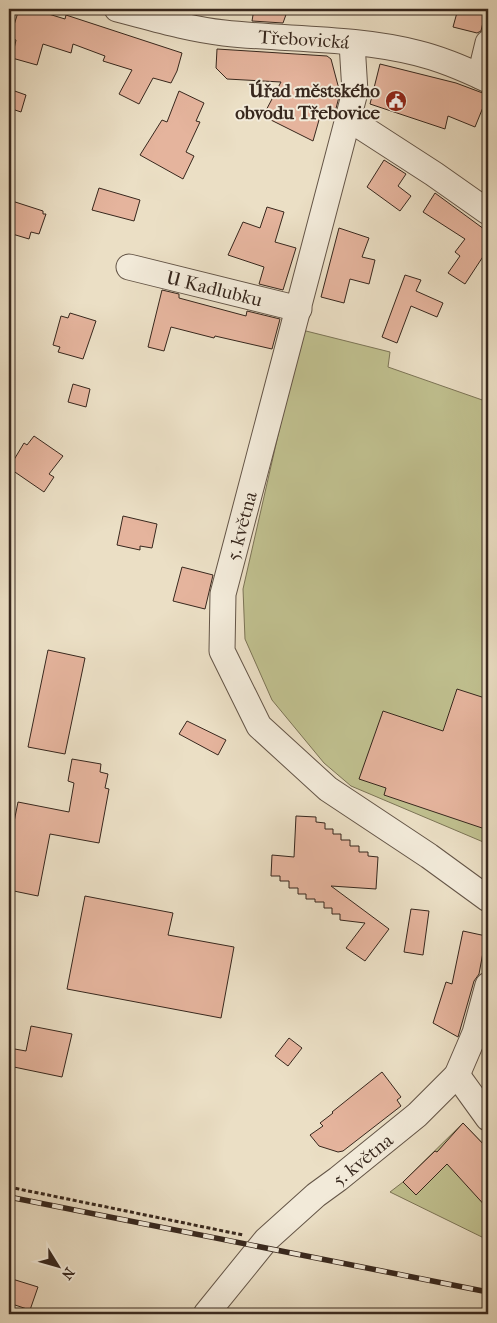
<svg xmlns="http://www.w3.org/2000/svg" width="497" height="1323" font-family="'IM FELL French Canon',serif">
	<rect width="100%" height="100%" fill="#ebdfc5"/>
	<filter id="stains"><feTurbulence type="fractalNoise" baseFrequency=".004" numOctaves="4"/><feColorMatrix values="0 0 0 0 .2 0 0 0 0 .09 0 0 0 0 .02 0 0 0 .5 -.17"/></filter>
	<radialGradient id="worn" r=".72"><stop offset=".6" stop-color="#630" stop-opacity="0"/><stop offset="1" stop-color="#630" stop-opacity=".3"/></radialGradient>
	<path fill="#c0c08f" stroke="#7c7456" d="M302 330 390 352 388 367 488 402V844L351 786 324 763 272 700 245 639 243 589Z
		M463 1123 488 1149V1240L390 1192 403 1182Z"/>
	<path fill="#e5b49d" stroke="#37271d" d="M19 9H32L65 19 66 15 182 53 177 71 171 83 153 78 139 104 119 94 132 70 103 61 105 56 73 44 71 53 43 44 37 65 12 58 16 40 10 38Z
		M254 9H288L283 23 252 21Z
		M458 9H486L481 31 477 33 453 27Z
		M217 49 327 56 331 59 340 93 333 120 321 113 313 141 263 116 281 82 227 79 216 68Z
		M380 64 456 83 488 95 475 127 448 116 445 129 370 104Z
		M9 89 26 95 21 112 9 108Z
		M179 91 204 103 196 121 200 122 186 152 194 156 183 179 140 155 162 120 167 122Z
		M384 160 406 174 398 186 411 196 400 211 367 187Z
		M99 188 140 200 134 221 92 210Z
		M435 193 488 232V249L465 284 448 273 460 256 455 252 465 239 423 212Z
		M9 200 43 211V214H46L39 234 31 232 29 239 9 233Z
		M267 207 284 212 275 242 296 248 283 290 259 284 264 267 228 255 243 222 260 228Z
		M339 228 369 238 362 257 375 260 369 284 350 279 344 303 321 297Z
		M405 275 421 280 416 291 443 303 437 317 411 306 397 343 382 337Z
		M162 290 179 294V298L246 316 247 311 280 319 272 349 215 336 214 338 171 327 164 351 148 347Z
		M70 313 96 321 83 359 58 352 60 347 53 345 61 316 68 318Z
		M73 384 90 389 86 407 68 402Z
		M34 436 63 456 49 474 54 477 44 492 9 468 24 443 27 445Z
		M123 516 157 524 152 548 140 546V550L117 545Z
		M182 567 213 575 205 609 173 601Z
		M48 650 85 658 65 754 28 747Z
		M457 689 488 699V830L384 795 386 788 359 779 383 711 443 731Z
		M187 721 226 740 218 755 179 734Z
		M72 759 101 764 100 772 108 774 105 788 109 789 99 843 50 834 38 896 9 890V847L18 802 69 812 74 783 68 781Z
		M296 816 316 817V822L325 823V829H333V834H341V840H350V846H359V852H368V856L378 857 376 889 331 886 389 929 365 961 346 948 365 923 340 920V914H332V908H324V902H315V899H306V894H298V888H289V881H280V876H271L272 855 294 857Z
		M85 896 173 913 168 935 234 947 221 1018 67 989Z
		M411 909 429 911 423 955 404 952Z
		M463 931 486 936 479 974 474 981 458 1037 433 1023 446 982 452 984Z
		M31 1026 72 1034 62 1077 9 1066V1048L26 1051Z
		M289 1038 302 1048 288 1066 275 1056Z
		M382 1072 401 1097 397 1100 401 1106 343 1151 338 1152 319 1146 310 1135 323 1126 320 1123 333 1113 332 1112Z
		M463 1123 488 1149V1209L447 1164 416 1195 403 1182 435 1151 437 1152Z
		M9 1278 38 1287 30 1310 9 1303Z"/>
	<g fill="none" stroke-linecap="round" stroke-linejoin="round">
		<g stroke="#645547" stroke-width="27">
			<g id="minor">
				<path id="s1" d="M117 9C152 18 188 29 224 33 288 40 354 37 417 53 442 59 465 69 488 80"/>
				<path d="M352 43 355 92 223 594 222 651 259 726 328 789 429 856 488 899"/>
				<path d="M480 76 488 43"/>
				<path d="M349 119 434 174 488 212"/>
				<path id="s2" d="M129 267 299 309"/>
				<path d="M457 1075 488 1118"/>
				<path id="s3" d="M206 1314 266 1240 316 1195 338 1179 417 1115 457 1075 475 1033 488 985"/>
			</g>
		</g>
		<path stroke="#37271d" stroke-width="3" stroke-dasharray="4 2.5" stroke-linecap="butt" d="M9 1187 243 1235"/>
		<use href="#minor" stroke="#f2ead9" stroke-width="25"/>
		<g stroke="#37271d" stroke-width="5.5">
			<path id="rail" d="M9 1197 488 1292"/>
		</g>
		<use href="#rail" stroke="#f2ead9" stroke-width="4" stroke-dasharray="11" stroke-linecap="butt"/>
	</g>
	<defs>
		<g id="civic-disc" transform="scale(1.125)"><circle r="9.5" fill="#8f2418" stroke="#f2ead9"/><path d="M-.6-6.5H3V-4.5H.6V-3L4-1V1h2V6H-6V1h2V-1L-.6-3ZM-1.2 2.5V6h2.4V2.5Z" fill="#fff"/></g>
	</defs>
	<g fill-rule="evenodd">
		<use href="#civic-disc" x="396" y="101"/>
	</g>
	<g text-anchor="middle" stroke-width="4" stroke-linejoin="round" paint-order="stroke">
		<g font-size="19" fill="#37271d" stroke="#f2ead9">
			<text dy="7" stroke="none"><textPath href="#s1" startOffset="190">Třebovická</textPath></text>
			<text dy="7" stroke="none"><textPath href="#s2" startOffset="88">U Kadlubku</textPath></text>
			<text transform="translate(241 526) rotate(-75)" y="7">5. května</text>
			<text dy="7" stroke="none"><textPath href="#s3" startOffset="221">5. května</textPath></text>
		</g>
		<g font-size="19" font-weight="bold" fill="#37271d" stroke="#f2ead9" text-anchor="end">
			<text x="380" y="97">Úřad městského<tspan x="380" dy="22">obvodu Třebovice</tspan></text>
		</g>
	</g>
	<rect width="497" height="1323" fill="none" stroke="#ebdfc5" stroke-width="30"/>
	<rect x="10" y="10" width="477" height="1303" fill="none" stroke="#37271d" stroke-width="2.5"/>
	<rect x="15" y="15" width="467" height="1293" fill="none" stroke="#37271d"/>
	<g transform="translate(58 1266) rotate(127)" stroke="#f2ead9" stroke-width="4" paint-order="stroke">
	<path d="M0-4L9 19L0 12L-9 19Z" fill="#37271d"/>
	<text y="-8" font-size="14" font-weight="bold" text-anchor="middle" fill="#37271d">N</text>
	</g>
	<rect width="100%" height="100%" filter="url(#stains)"/>
	<rect width="100%" height="100%" fill="url(#worn)"/>
</svg>
